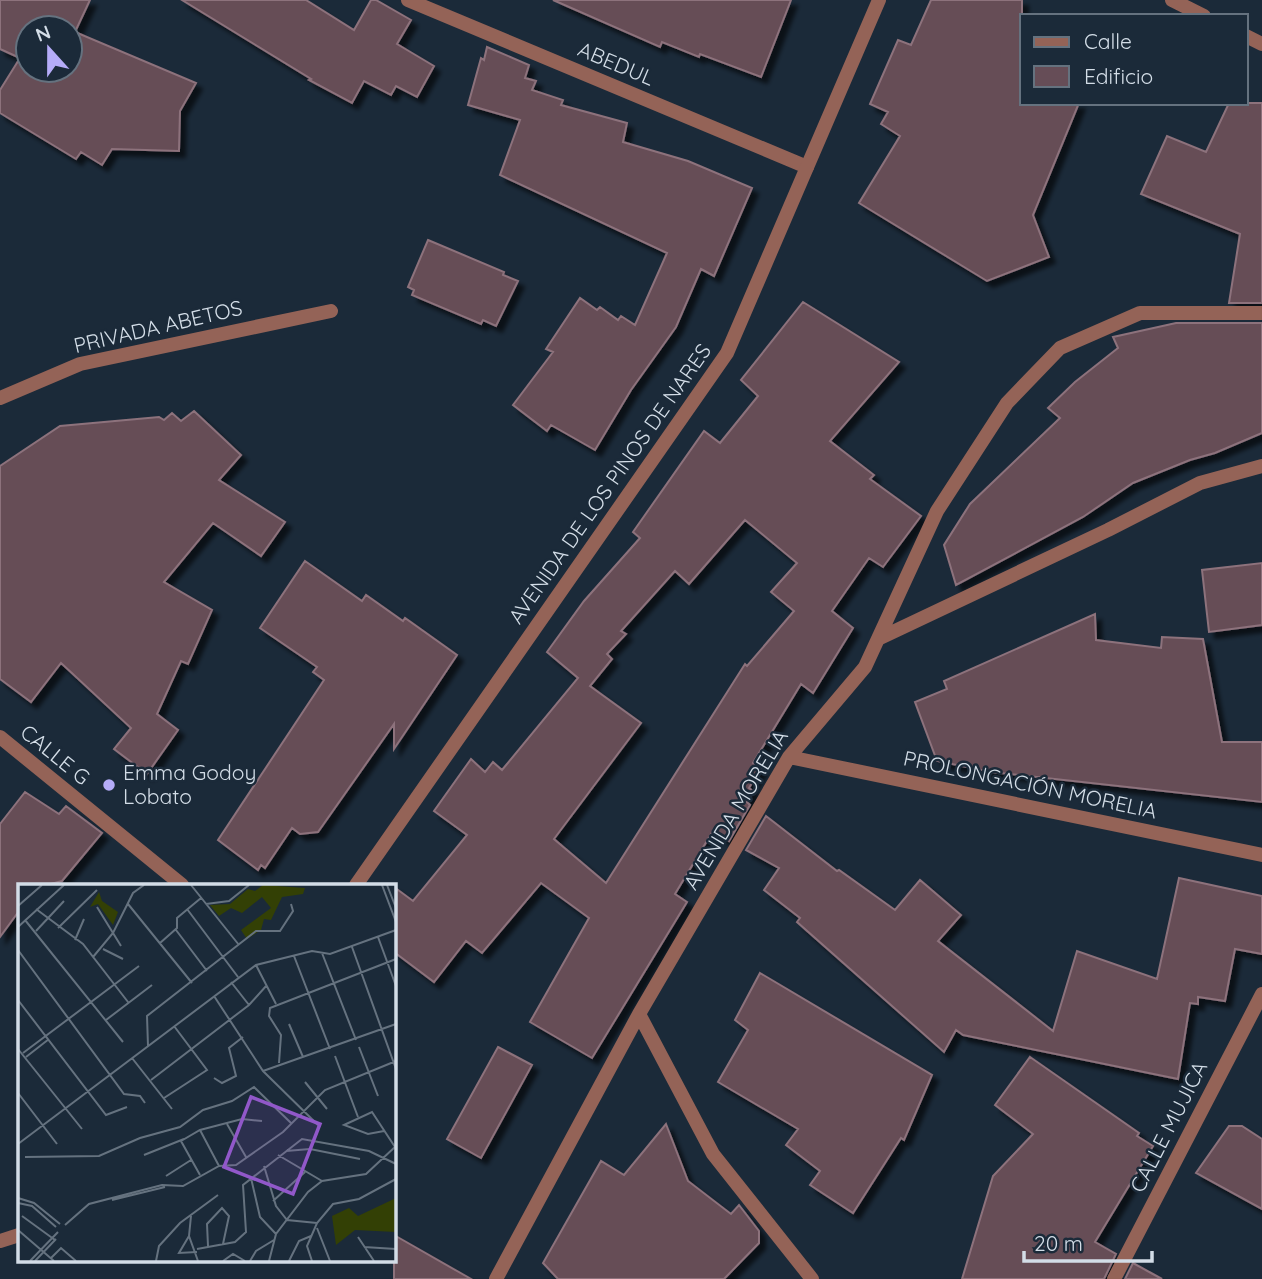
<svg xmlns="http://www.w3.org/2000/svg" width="1262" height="1279" font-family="Quicksand,sans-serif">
	<defs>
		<filter id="shadow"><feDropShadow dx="6" dy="6" stdDeviation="2" flood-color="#0009"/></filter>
	</defs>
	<rect width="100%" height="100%" fill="#1b2a39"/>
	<path fill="#664d57" stroke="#8d727c" stroke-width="2" fill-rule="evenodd" filter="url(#shadow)" d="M0 0H90L75 32 196 83 180 111 179 151 112 149 102 165 81 152 76 159 0 113V90L20 58 0 49ZM28 28H70V70H28Z
		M182 0H306L354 30 371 0H376L411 20 397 44 434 66 417 97 396 86 391 95 364 81 352 103 309 80 311 79Z
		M553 0H791L761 77 700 54 699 57 662 42 660 47Z
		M931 0H1022V103H1079L1033 215 1049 257 987 281 859 203 900 136 881 124 888 112 870 104 898 40 911 45Z
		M487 47 529 65 525 78 536 81 532 90 563 100 561 105 627 123 623 142 688 161 752 188 714 276 701 269 676 327 631 390 595 450 551 425 547 431 513 405 553 352 546 349 580 298 597 310 600 307 618 320 621 316 635 325 667 253 500 175 520 120 468 105 481 58 484 60Z
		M1229 103H1262V303H1229L1240 234 1141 194 1167 136 1206 152Z
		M428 240 504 272 503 275 518 281 496 326 483 320 481 324 412 295 414 290 408 287Z
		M803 302 899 362 830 441 874 475 870 479 921 516 883 567 869 558 832 611 853 628 813 693 801 684 753 763 761 768 749 788 753 791 747 802 750 805 729 841 713 831 675 894 687 902 592 1058 530 1022 589 918 541 883 482 953 466 941 434 982 394 952V887L413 901 467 835 434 811 471 759 485 772 493 762 502 770 578 678 547 652 584 601 640 538 633 532 704 431 720 443 758 396 741 380ZM745 520 797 563 771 592 794 611 747 666 745 664 606 883 554 839 641 723 590 686 612 659 607 654 626 634 621 631 675 571 689 584Z
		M1176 323H1262V433L1215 453 1190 460 1133 483 1083 517 956 585 944 545 970 504 1060 418 1048 408 1075 382 1118 348 1113 337Z
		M194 411 241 455 219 480 285 522 261 556 213 523 164 582 212 610 188 664 181 661 157 714 178 730 147 774 114 749 131 728 61 663 31 702 0 679V466L60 426 159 417 164 420 172 413 181 421Z
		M305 561 362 601 366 595 403 621 405 618 457 655 394 749V724L318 832 300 834 292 828 265 868 261 865 258 870 218 840 324 680 313 672 317 667 260 628Z
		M1262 563V625L1209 632 1202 570Z
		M1095 614 1096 640 1161 648 1162 637 1203 639 1222 742H1262V802L991 772 937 761 915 702 947 689 944 681Z
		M25 792 59 814 66 806 102 833 62 881 47 885H19V911L0 937V824Z
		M766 816 837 871 839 870 895 910 920 880 961 915 938 941 1053 1031 1077 951 1157 979 1179 878 1262 896V954L1235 949 1225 1001 1198 997V1004L1190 1003 1178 1079 963 1035 956 1030 944 1052 797 922 800 918 764 890 779 868 746 850Z
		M760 973 932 1075 904 1140 901 1138 853 1213 810 1185 820 1171 786 1145 798 1129 718 1082 748 1030 735 1020Z
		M498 1047 532 1065 481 1158 447 1139Z
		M1030 1057 1139 1133 1137 1136 1153 1146 1095 1242 1116 1254 1104 1279H962L993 1176 1033 1134 995 1105Z
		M666 1124 688 1181 731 1214 739 1205 759 1231V1243L724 1279H558L543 1263 601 1161 624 1175Z
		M1229 1126H1242L1262 1139V1209L1196 1173Z
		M394 1235 471 1279H394Z
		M1133 1263 1162 1279H1125Z"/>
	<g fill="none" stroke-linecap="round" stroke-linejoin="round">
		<path stroke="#946357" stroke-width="14" d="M408 0 807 167
			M1172 0 1204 16
			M1246 36 1262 44
			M0 398 80 364 331 311
			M878 639 1108 530 1200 483 1262 466
			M0 737 182 885
			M789 757 1262 855
			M639 1014 713 1154 812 1279
			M496 1279 639 1014 789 757 865 667 937 511 1007 403 1060 348 1140 313H1262
			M1114 1279 1262 994"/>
		<path stroke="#946357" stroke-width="14" d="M356 885 727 353 879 0
			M0 1241 19 1235"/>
	</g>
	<circle fill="#b5acf8" stroke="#1b2a39" stroke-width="2.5" cx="109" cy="785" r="7"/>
	<g text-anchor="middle" stroke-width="5" stroke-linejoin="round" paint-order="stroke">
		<g font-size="21" fill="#d3dde7" stroke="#1b2a39">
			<text transform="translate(616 64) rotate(23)" y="7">ABEDUL</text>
			<text transform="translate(158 327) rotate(-13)" y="7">PRIVADA ABETOS</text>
			<text transform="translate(610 484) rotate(-55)" y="7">AVENIDA DE LOS PINOS DE NARES</text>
			<text transform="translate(55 755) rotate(39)" y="7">CALLE G</text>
			<text transform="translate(1030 785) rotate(12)" y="7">PROLONGACIÓN MORELIA</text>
			<text transform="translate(736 810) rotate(-59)" y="7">AVENIDA MORELIA</text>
			<text transform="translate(1169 1127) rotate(-63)" y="7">CALLE MUJICA</text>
		</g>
		<g font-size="21" fill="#d3dde7" stroke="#1b2a39" text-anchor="start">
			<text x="123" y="780">Emma Godoy<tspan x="123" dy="24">Lobato</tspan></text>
		</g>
	</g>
	<g transform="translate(18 884)">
		<rect width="378" height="378" fill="#1b2a39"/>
		<path d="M245 1 287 4 285 10 264 13 253 36 246 35 243 46 229 55 223 46 253 24 244 13 224 29 213 24 201 32 192 21 212 20 230 5 237 7ZM81 8 84 17 100 28 95 41 80 20 72 23ZM378 314V348L337 346 318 361 314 332 331 324 340 332Z" fill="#334005"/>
		<path fill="none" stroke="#65727f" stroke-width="2" d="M173 1 221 61M364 1 378 38M369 1 378 24M110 20 174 99M188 20 211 17 231 1M0 22 24 1M79 23 103 62M18 25 65 60 110 118M169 25 220 93M7 36 105 158M0 43 46 1M40 44 79 6M158 46 189 87M18 47 46 17M360 53 378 102M57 56 66 35M142 59 159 44V34L183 14M334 63 378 185M85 65 105 75M0 66 106 210 122 212 127 219M304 69 338 156M276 72 312 165M75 73 95 49 115 9 126 1M238 81 258 120M213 98 231 121M196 112 245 187 302 243M0 116 88 231 109 223M88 136 134 101M271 140 285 173M130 162 129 132 238 47H262L275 27 273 20M341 163 360 212M0 165 64 245M5 169 121 82M317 172 340 233M8 173 31 155M114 174 154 225M261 179 263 151 251 132 252 124 378 75M245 187 378 140M196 194 204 199 218 192 211 164 225 153M133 196 231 121 249 101M287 198 309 225M0 209 39 260M146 214 189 186 156 142M209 240 228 273M182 246 201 282M366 247 350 250 326 241 354 228 377 263M0 260 238 81 294 67 312 70 378 46M268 267 292 265 342 275M126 271 166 255M260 271 304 297M7 273 81 272 122 254 162 243 185 226 214 217 236 203 273 239M246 282 258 322 269 336 299 339M182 291 163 257 182 246 224 235 244 237M148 292 173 276M233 294 242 333 258 350M0 314 16 319 42 340M94 316 147 303M255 317 287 288M0 319 14 322 38 343M4 332 37 356M173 332 171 352 180 377M47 341 71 320 144 301 165 302 201 282 218 281 265 248 307 206 378 177M299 344 312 377M0 346 36 377M171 352 161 369 179 368M340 353 356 377M190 362 189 340 204 324 211 332 205 360M346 363 378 365M179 365 217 358 228 348 225 301 284 255 351 267 378 280M33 374 43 364 58 377M12 377 40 348M17 377 38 355M138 377 141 362 162 339 200 311M205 377 215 370 227 377M232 377 238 367 256 356M251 377 258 350 290 308 304 297 348 290 378 262M271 377 281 357 293 352M294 377 289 362 299 339 315 320 341 315 378 295"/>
		<path fill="#9158c9" fill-opacity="0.15" stroke="#9158c9" stroke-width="3.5" d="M233 213 302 240 275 310 206 283Z"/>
		<rect width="378" height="378" fill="none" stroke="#d3dde7" stroke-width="3.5"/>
	</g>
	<rect x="1020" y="14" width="228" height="91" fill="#1b2a39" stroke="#65727f" stroke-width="2"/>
	<rect x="1034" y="37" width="35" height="10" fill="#946357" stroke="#65727f" stroke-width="2"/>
	<text x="1084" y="49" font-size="21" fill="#d3dde7">Calle</text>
	<rect x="1034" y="66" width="35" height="21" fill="#664d57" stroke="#65727f" stroke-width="2"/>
	<text x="1084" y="84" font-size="21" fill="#d3dde7">Edificio</text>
	<g transform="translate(49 49) rotate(339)"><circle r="33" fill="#1b2a39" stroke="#65727f" stroke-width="2"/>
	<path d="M0-5L12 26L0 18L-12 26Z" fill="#b5acf8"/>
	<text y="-10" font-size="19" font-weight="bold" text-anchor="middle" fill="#d3dde7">N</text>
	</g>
	<path d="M1024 1251v10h128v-10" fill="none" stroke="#d3dde7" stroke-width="3.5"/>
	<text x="1034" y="1251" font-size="21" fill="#d3dde7" stroke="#1b2a39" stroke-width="5" paint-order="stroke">20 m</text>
</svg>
